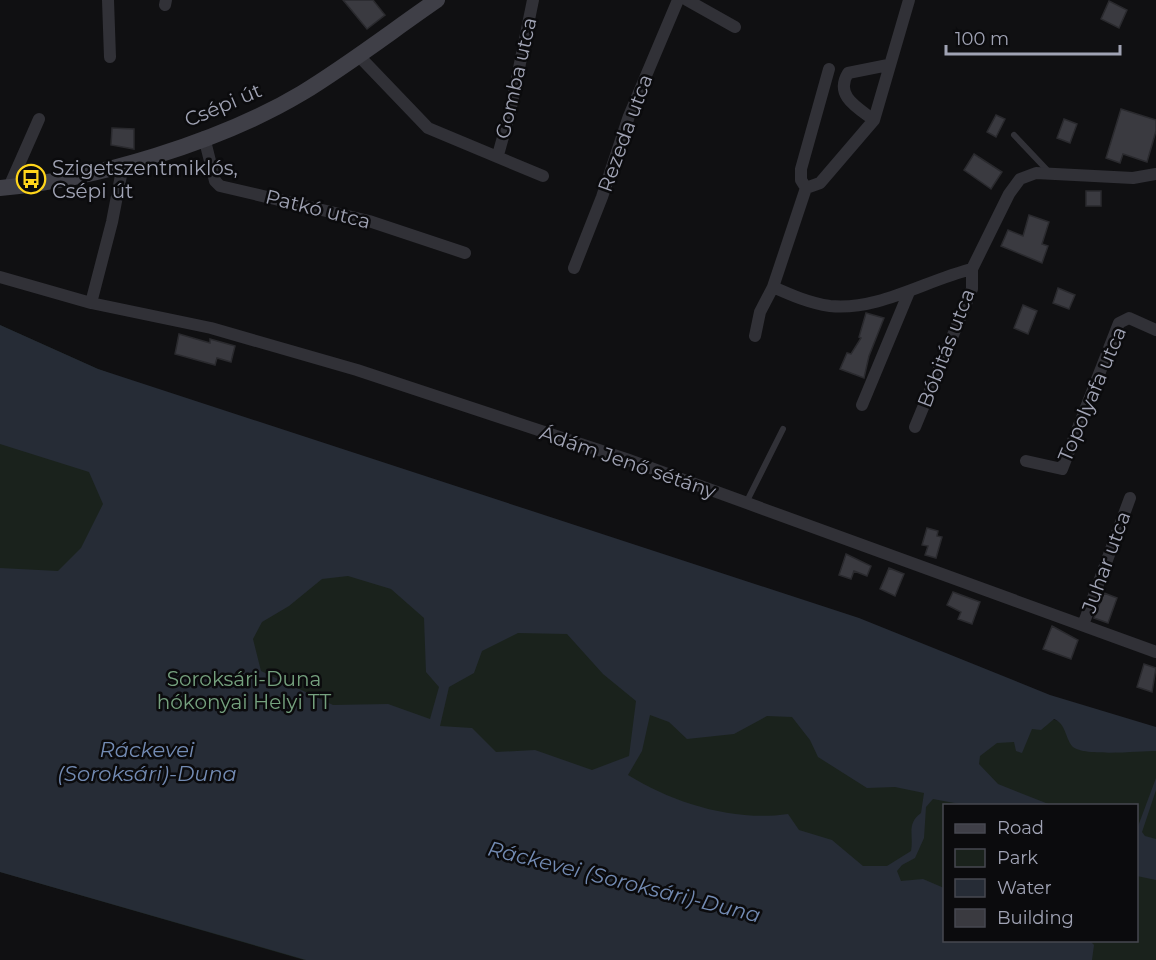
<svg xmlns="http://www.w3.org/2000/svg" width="1156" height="960" font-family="Montserrat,sans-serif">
	<rect width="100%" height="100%" fill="#101012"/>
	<path fill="#1a221c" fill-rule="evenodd" d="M0 325 98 369 1058 721 1147 751H1156V960H304L0 872ZM944 806H1136V940H944Z"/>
	<path fill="#262c36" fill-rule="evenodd" d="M0 325 98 369 859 618 1050 695 1156 727V751C1140 751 1081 757 1072 746 1065 737 1066 724 1054 719L1041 730 1032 729 1022 753 1016 751 1014 742 997 743 980 756 979 764 998 784 1051 805H965L933 799 926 807 924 838 915 858 902 865 897 871 901 881 923 879 944 888V940L1090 941 1094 945 1092 960H306L0 872V568L58 571 81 548 103 504 89 472 0 444ZM348 576 391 589 424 618 426 672 439 687 430 719 388 704 333 705 261 671 253 639 262 622 289 606 322 579ZM518 633 567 634 603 674 636 701 629 756 592 770 535 750 496 752 472 728 440 726 449 687 474 673 482 651ZM650 715 669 722 687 739 734 734 767 716 792 717 810 740 818 757 867 788 895 787 924 793 921 813C906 824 914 835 911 851L887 866H863L832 840 799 830 788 814C734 822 673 803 628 775L642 751Z
		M1156 778V790L1142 832 1145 836 1156 839V880L1137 876V829Z"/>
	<path fill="#3a3a40" stroke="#2a2a2e" stroke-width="1.5" d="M343 0H373L385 15 367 29Z
		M1109 1 1127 10 1119 28 1101 19Z
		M1121 109 1156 120V131L1147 162 1123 154 1120 163 1106 158Z
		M996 115 1005 119 996 137 987 132Z
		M1064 119 1077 124 1070 143 1057 138Z
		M112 128 134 129V149L111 145Z
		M974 154 1002 172 991 189 964 170Z
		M1086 191H1101V206H1086Z
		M1029 215 1049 222 1042 244 1048 246 1042 263 1001 246 1008 230 1023 236Z
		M1058 288 1075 295 1069 309 1053 303Z
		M1023 305 1037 311 1028 334 1014 328Z
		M866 313 884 318 869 356 864 378 840 369 847 353 851 354 861 338 859 337Z
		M179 334 210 343V339L235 346 231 362 217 358 215 365 175 354Z
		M927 528 938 531 937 536 942 537 936 558 925 555 928 546 922 545Z
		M846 554 871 566 867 576 854 571 851 579 839 575Z
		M889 568 904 574 895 596 880 589Z
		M953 592 980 602 972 624 958 619 961 612 947 605Z
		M1104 593 1117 598 1108 623 1094 618Z
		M1052 626 1078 640 1071 659 1043 649Z
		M1144 664 1156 668 1152 692 1137 687Z"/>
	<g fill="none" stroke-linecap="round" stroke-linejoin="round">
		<path stroke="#313137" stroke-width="6" d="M1014 135 1049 172
			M746 503 783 429"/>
		<path stroke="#313137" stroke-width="12" d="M108 0 110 57
			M687 0 735 27
			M165 5 166 0
			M358 55 428 128 543 176
			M874 120C858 108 834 96 848 73L888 65
			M204 137 215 181 220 186 369 221 465 253
			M498 155 510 112 533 0
			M9 187 39 119
			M806 188 801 180V169L829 69
			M574 268 602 197 629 116 678 0
			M0 277 91 303 211 328 357 370 626 459 1156 652
			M773 287C791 295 809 303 830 306 879 311 926 280 972 269L1009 194 1020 179 1036 173 1133 178 1156 174
			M91 303 112 222 123 165
			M755 336 760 312 773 287 806 188 820 183 874 120 909 0
			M862 405 909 292
			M915 427 972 289V269
			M1026 461 1062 469 1119 323 1129 318 1156 330
			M1083 625 1130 498"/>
		<path stroke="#3f3f47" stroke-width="16" d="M0 188C94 180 220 142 302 93 348 65 392 31 437 0"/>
	</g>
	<defs>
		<g id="bus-ring" transform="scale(1.5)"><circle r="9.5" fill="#0b0b0d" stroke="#ffd51b" stroke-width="1.5"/><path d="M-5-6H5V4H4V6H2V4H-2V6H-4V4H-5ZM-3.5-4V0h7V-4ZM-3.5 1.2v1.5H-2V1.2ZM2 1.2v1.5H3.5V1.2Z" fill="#ffd51b"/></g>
	</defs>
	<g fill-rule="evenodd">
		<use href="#bus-ring" x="31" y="179"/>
	</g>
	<g text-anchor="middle" stroke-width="5" stroke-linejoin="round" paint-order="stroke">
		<g font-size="20" fill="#a0a3b4" stroke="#0b0b0d">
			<text transform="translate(516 78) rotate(-77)" y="7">Gomba utca</text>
			<text transform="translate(223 105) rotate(-23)" y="7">Csépi út</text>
			<text transform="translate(625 133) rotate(-70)" y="7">Rezeda utca</text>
			<text transform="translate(318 209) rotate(14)" y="7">Patkó utca</text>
			<text transform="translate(946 348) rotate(-69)" y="7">Bóbitás utca</text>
			<text transform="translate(1092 394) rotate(-67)" y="7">Topolyafa utca</text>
			<text transform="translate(628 462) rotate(19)" y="7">Ádám Jenő sétány</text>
			<text transform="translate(1106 562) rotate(-70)" y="7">Juhar utca</text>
		</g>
		<g font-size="20" fill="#a0a3b4" stroke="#0b0b0d" text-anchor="start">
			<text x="52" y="175">Szigetszentmiklós,<tspan x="52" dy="23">Csépi út</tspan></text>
		</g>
		<g font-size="20" fill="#75a17e" stroke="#0b0b0d">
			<text x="244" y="686">Soroksári-Duna<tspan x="244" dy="23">hókonyai Helyi TT</tspan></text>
		</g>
		<g font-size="21" font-style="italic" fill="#738bb3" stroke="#0b0b0d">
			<text x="147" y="757">Ráckevei<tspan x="147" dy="24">(Soroksári)-Duna</tspan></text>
			<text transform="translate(624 882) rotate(14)" y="7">Ráckevei (Soroksári)-Duna</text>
		</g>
	</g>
	<rect x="943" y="804" width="195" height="138" fill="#0b0b0d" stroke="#474850" stroke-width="1.5"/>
	<rect x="955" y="824" width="30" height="9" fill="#3f3f47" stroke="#474850" stroke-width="1.5"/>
	<text x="997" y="834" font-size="18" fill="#a0a3b4">Road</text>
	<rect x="955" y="849" width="30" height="18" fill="#1a221c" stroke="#474850" stroke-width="1.5"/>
	<text x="997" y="864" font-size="18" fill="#a0a3b4">Park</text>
	<rect x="955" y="879" width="30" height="18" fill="#262c36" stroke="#474850" stroke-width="1.5"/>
	<text x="997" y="894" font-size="18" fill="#a0a3b4">Water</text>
	<rect x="955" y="909" width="30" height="18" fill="#3a3a40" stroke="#474850" stroke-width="1.5"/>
	<text x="997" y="924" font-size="18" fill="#a0a3b4">Building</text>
	<path d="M946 45v9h174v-9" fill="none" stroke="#a0a3b4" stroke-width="3"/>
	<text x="955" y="45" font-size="18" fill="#a0a3b4" stroke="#0b0b0d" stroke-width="4.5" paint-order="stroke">100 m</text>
</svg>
